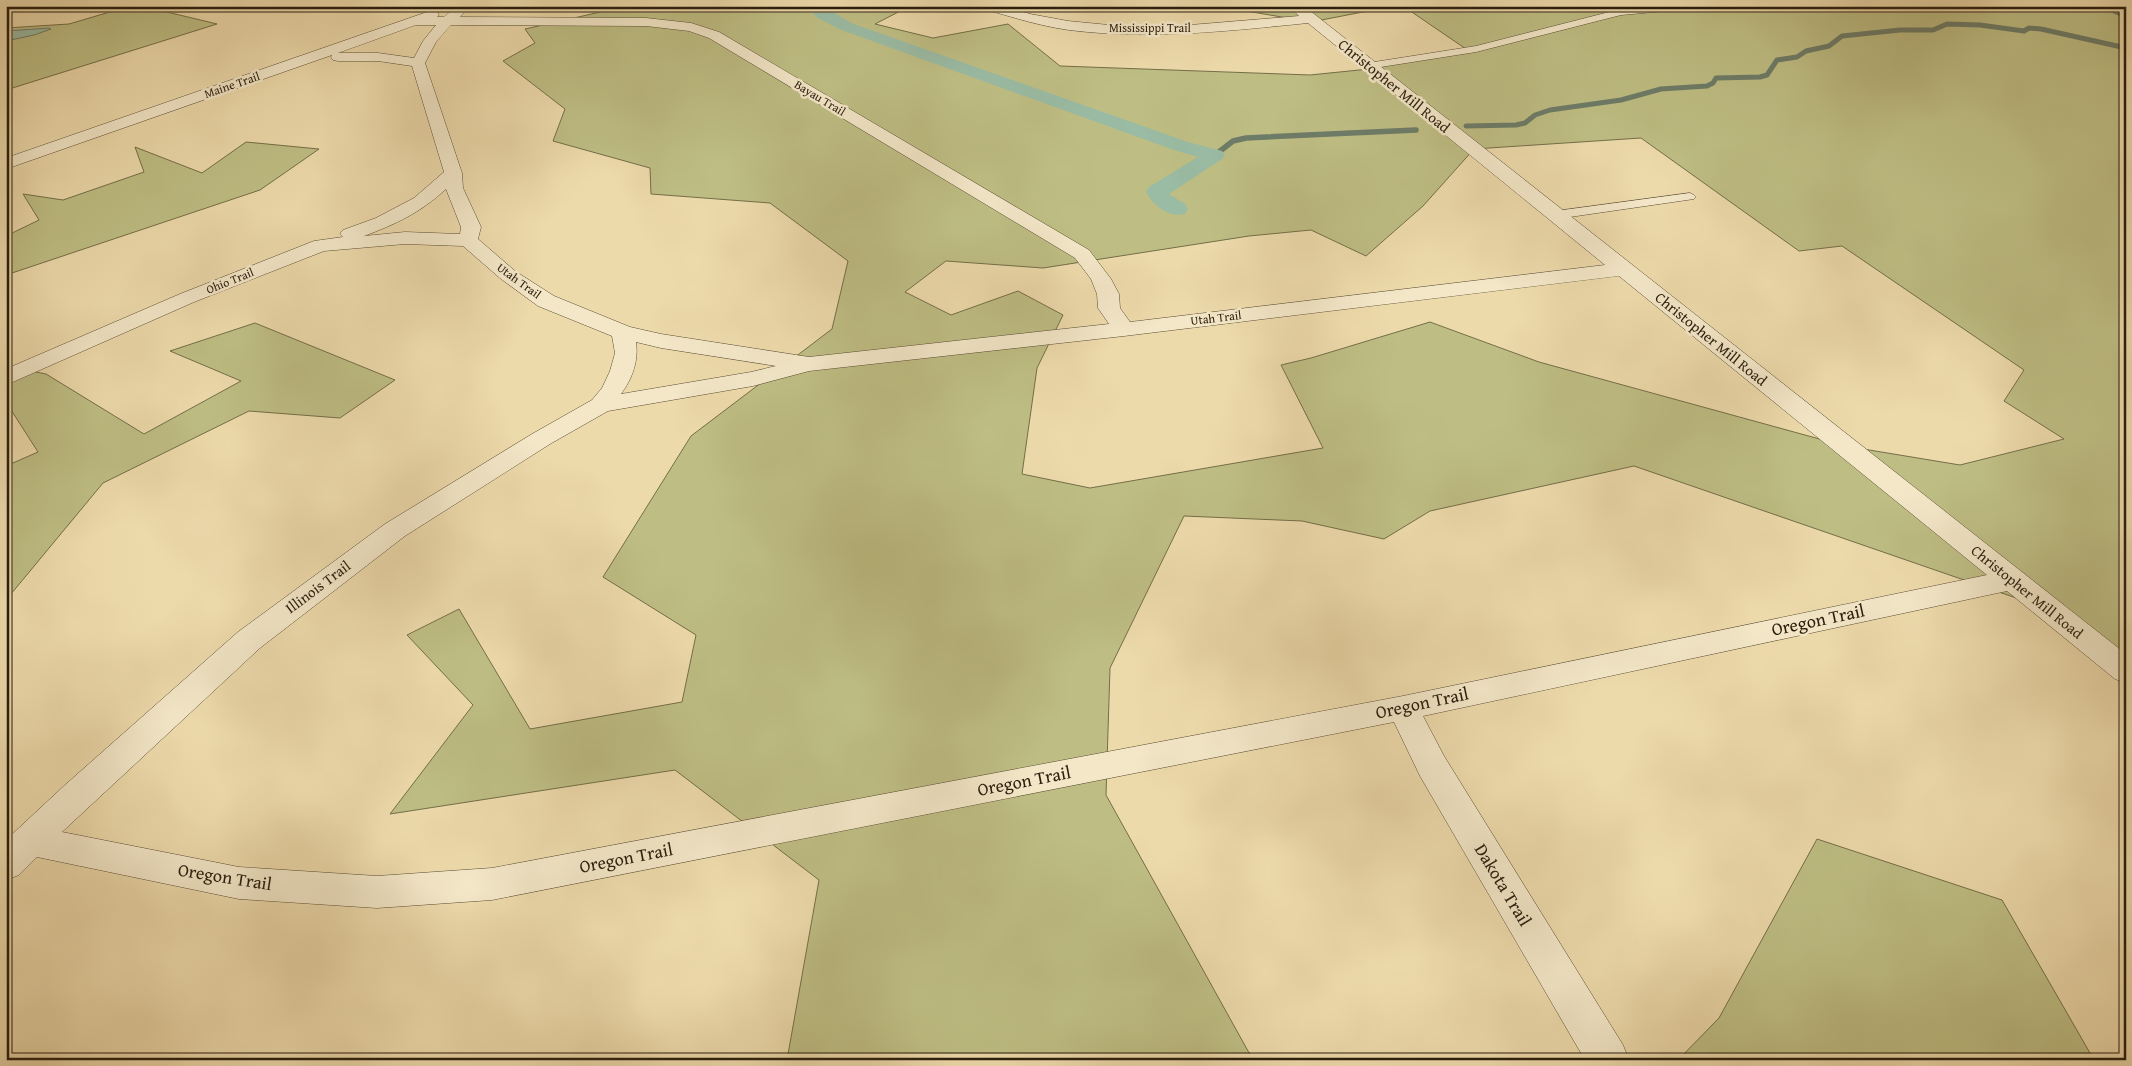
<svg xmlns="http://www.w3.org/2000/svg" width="2132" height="1066" font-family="'Gentium Book Plus',serif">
	<rect width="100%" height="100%" fill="#eddaab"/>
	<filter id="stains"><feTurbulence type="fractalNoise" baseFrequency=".004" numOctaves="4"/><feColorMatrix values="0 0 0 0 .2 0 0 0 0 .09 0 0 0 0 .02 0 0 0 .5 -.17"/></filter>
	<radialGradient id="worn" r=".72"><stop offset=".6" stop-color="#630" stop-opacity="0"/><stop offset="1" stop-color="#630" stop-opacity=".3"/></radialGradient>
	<path fill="#bebe84" stroke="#746e48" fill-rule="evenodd" d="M130 6H142L217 24 6 90V28L69 24Z
		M627 6H862L868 8 910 6 875 24 933 38 1008 24 1060 66 1310 75 1369 69 1466 49 1403 6H2126V672L2048 609 1634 466 1430 511 1384 539 1302 521 1184 516 1110 668 1106 795 1253 1060H787L819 880 675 770 390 814 473 705 407 635 459 609 530 729 682 702 696 635 603 577 691 436 832 329 848 261 770 203 651 194 650 168 553 141 565 109 503 61 535 43 525 29ZM1641 138 1799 251 1842 246 2024 370 2004 401 2064 439 1960 465 1845 446 1539 362 1430 322 1311 358 1281 365 1323 448 1090 488 1022 474 1037 368 1063 315 1018 291 951 315 905 292 946 261 1043 268 1249 236 1311 230 1366 256 1423 206 1474 149Z
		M1217 6H1394L1311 22Z
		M246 142 319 149 260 190 6 275V236L39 220 23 194 63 200 144 172 135 147 202 173Z
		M255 323 395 380 340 418 249 411 103 483 6 600V466L38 452 6 402V366L46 374 144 434 241 381 170 351Z
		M1817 839 2002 900 2094 1060H1678L1719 1018Z"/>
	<path fill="#9abba4" stroke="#6d7c68" d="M49 28 51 29 34 35 6 41V31Z"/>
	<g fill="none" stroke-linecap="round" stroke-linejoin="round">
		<path stroke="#6d7c68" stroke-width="5" d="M2102 6 2126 16
			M1466 126 1516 125 1525 123 1535 115 1550 110 1621 100 1661 89 1707 86 1713 83 1716 78 1760 77 1767 75 1777 60 1797 57 1806 51 1829 46 1842 36 1900 30H1933L1947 24 1980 25 2024 31 2029 28 2041 29 2126 48"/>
		<path stroke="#6d7c68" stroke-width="5.5" d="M1215 155 1233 141 1246 138 1416 130"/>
		<path fill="#9abba4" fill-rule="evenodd" d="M805 6H823L851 23 1188 142 1222 151 1225 155 1222 159 1169 194 1185 204 1188 209 1185 214C1168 218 1154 206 1146 192L1149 187 1198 157 1174 150 839 29 818 18Z"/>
		<g stroke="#5a4c34" stroke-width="1">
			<path id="lane" d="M1656 6H1691L1687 9 1621 15 1476 52 1368 69 1363 66 1368 63 1476 46 1621 9Z
				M1690 193 1694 195 1696 197 1694 199 1556 219 1550 215 1556 211Z"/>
		</g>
		<g stroke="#5a4c34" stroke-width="1">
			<path id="street" d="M457 6H471L460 17 646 18 691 23 719 32 1089 250 1111 279 1119 294 1120 308 1130 322 1605 265 1308 23C1229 31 1149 40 1069 30 1040 26 1012 17 984 9L983 6H1004L1030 14 1068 21 1109 25H1190L1299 16 1289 6H1304L2126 654V683L2115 679 2007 591 1423 716 1444 756 1623 1045 1629 1060H1585L1420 776 1394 722 492 900 377 908 239 899 37 857 19 875 6 880V840L65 785 238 632 385 524 532 434 592 400 602 388 610 371 615 353 612 336 538 306 501 279 463 246 405 244 324 251 194 302 6 385V369L180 294 314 241 343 237 340 234 343 230 376 218 414 198 444 172 412 66 378 61H338L333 60 331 57 332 55 6 169V158L427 12H437L439 15 437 17H444ZM416 25H436L423 41 414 58 378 53H338ZM451 25 646 26 689 31 709 38 1075 258 1091 279 1097 294 1098 308 1109 324 809 357 661 334 630 327 554 296 515 271 478 239 481 227 463 188 462 173 425 63 436 42ZM446 189 461 227 460 234 405 232 364 236C396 224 420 213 446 189ZM1619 276 1987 575 1403 696 492 868 377 876 239 867 62 832 260 648 405 536 550 444 608 411 753 386 809 371 1124 336ZM636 342 661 348 776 366 751 372 621 394C632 379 639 361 636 342Z"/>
		</g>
		<use href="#lane" fill="#f3e7c8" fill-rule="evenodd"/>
		<use href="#street" fill="#f3e7c8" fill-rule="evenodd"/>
	</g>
	<g text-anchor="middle" stroke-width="5" stroke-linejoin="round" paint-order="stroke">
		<g font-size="12" fill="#291d0d" stroke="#f3e7c8">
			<text x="1150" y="32">Mississippi Trail</text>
			<text transform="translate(232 85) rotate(-19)" y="4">Maine Trail</text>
			<text transform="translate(820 98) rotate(31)" y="4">Bayau Trail</text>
			<text transform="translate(230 281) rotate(-22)" y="4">Ohio Trail</text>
			<text transform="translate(519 281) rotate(36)" y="4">Utah Trail</text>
			<text transform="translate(1216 318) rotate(-7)" y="4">Utah Trail</text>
		</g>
		<g font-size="15" fill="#291d0d" stroke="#f3e7c8">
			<text transform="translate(1394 86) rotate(39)" y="5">Christopher Mill Road</text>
			<text transform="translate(1711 339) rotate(39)" y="5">Christopher Mill Road</text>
			<text transform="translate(318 587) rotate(-37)" y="5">Illinois Trail</text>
			<text transform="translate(2027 592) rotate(39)" y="5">Christopher Mill Road</text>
		</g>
		<g font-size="18" fill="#291d0d" stroke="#f3e7c8">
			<text transform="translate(1818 620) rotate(-12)" y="6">Oregon Trail</text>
			<text transform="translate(1422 703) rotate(-12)" y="6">Oregon Trail</text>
			<text transform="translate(1024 781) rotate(-11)" y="6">Oregon Trail</text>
			<text transform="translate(626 858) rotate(-11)" y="6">Oregon Trail</text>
			<text transform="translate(225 877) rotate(9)" y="6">Oregon Trail</text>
			<text transform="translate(1503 885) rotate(59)" y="6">Dakota Trail</text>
		</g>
	</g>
	<rect width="2132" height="1066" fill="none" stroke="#eddaab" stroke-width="25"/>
	<rect x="8" y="8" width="2117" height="1051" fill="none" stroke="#291d0d" stroke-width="2.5"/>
	<rect x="12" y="12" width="2107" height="1041" fill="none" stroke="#291d0d"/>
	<rect width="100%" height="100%" filter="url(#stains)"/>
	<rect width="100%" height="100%" fill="url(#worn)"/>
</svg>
